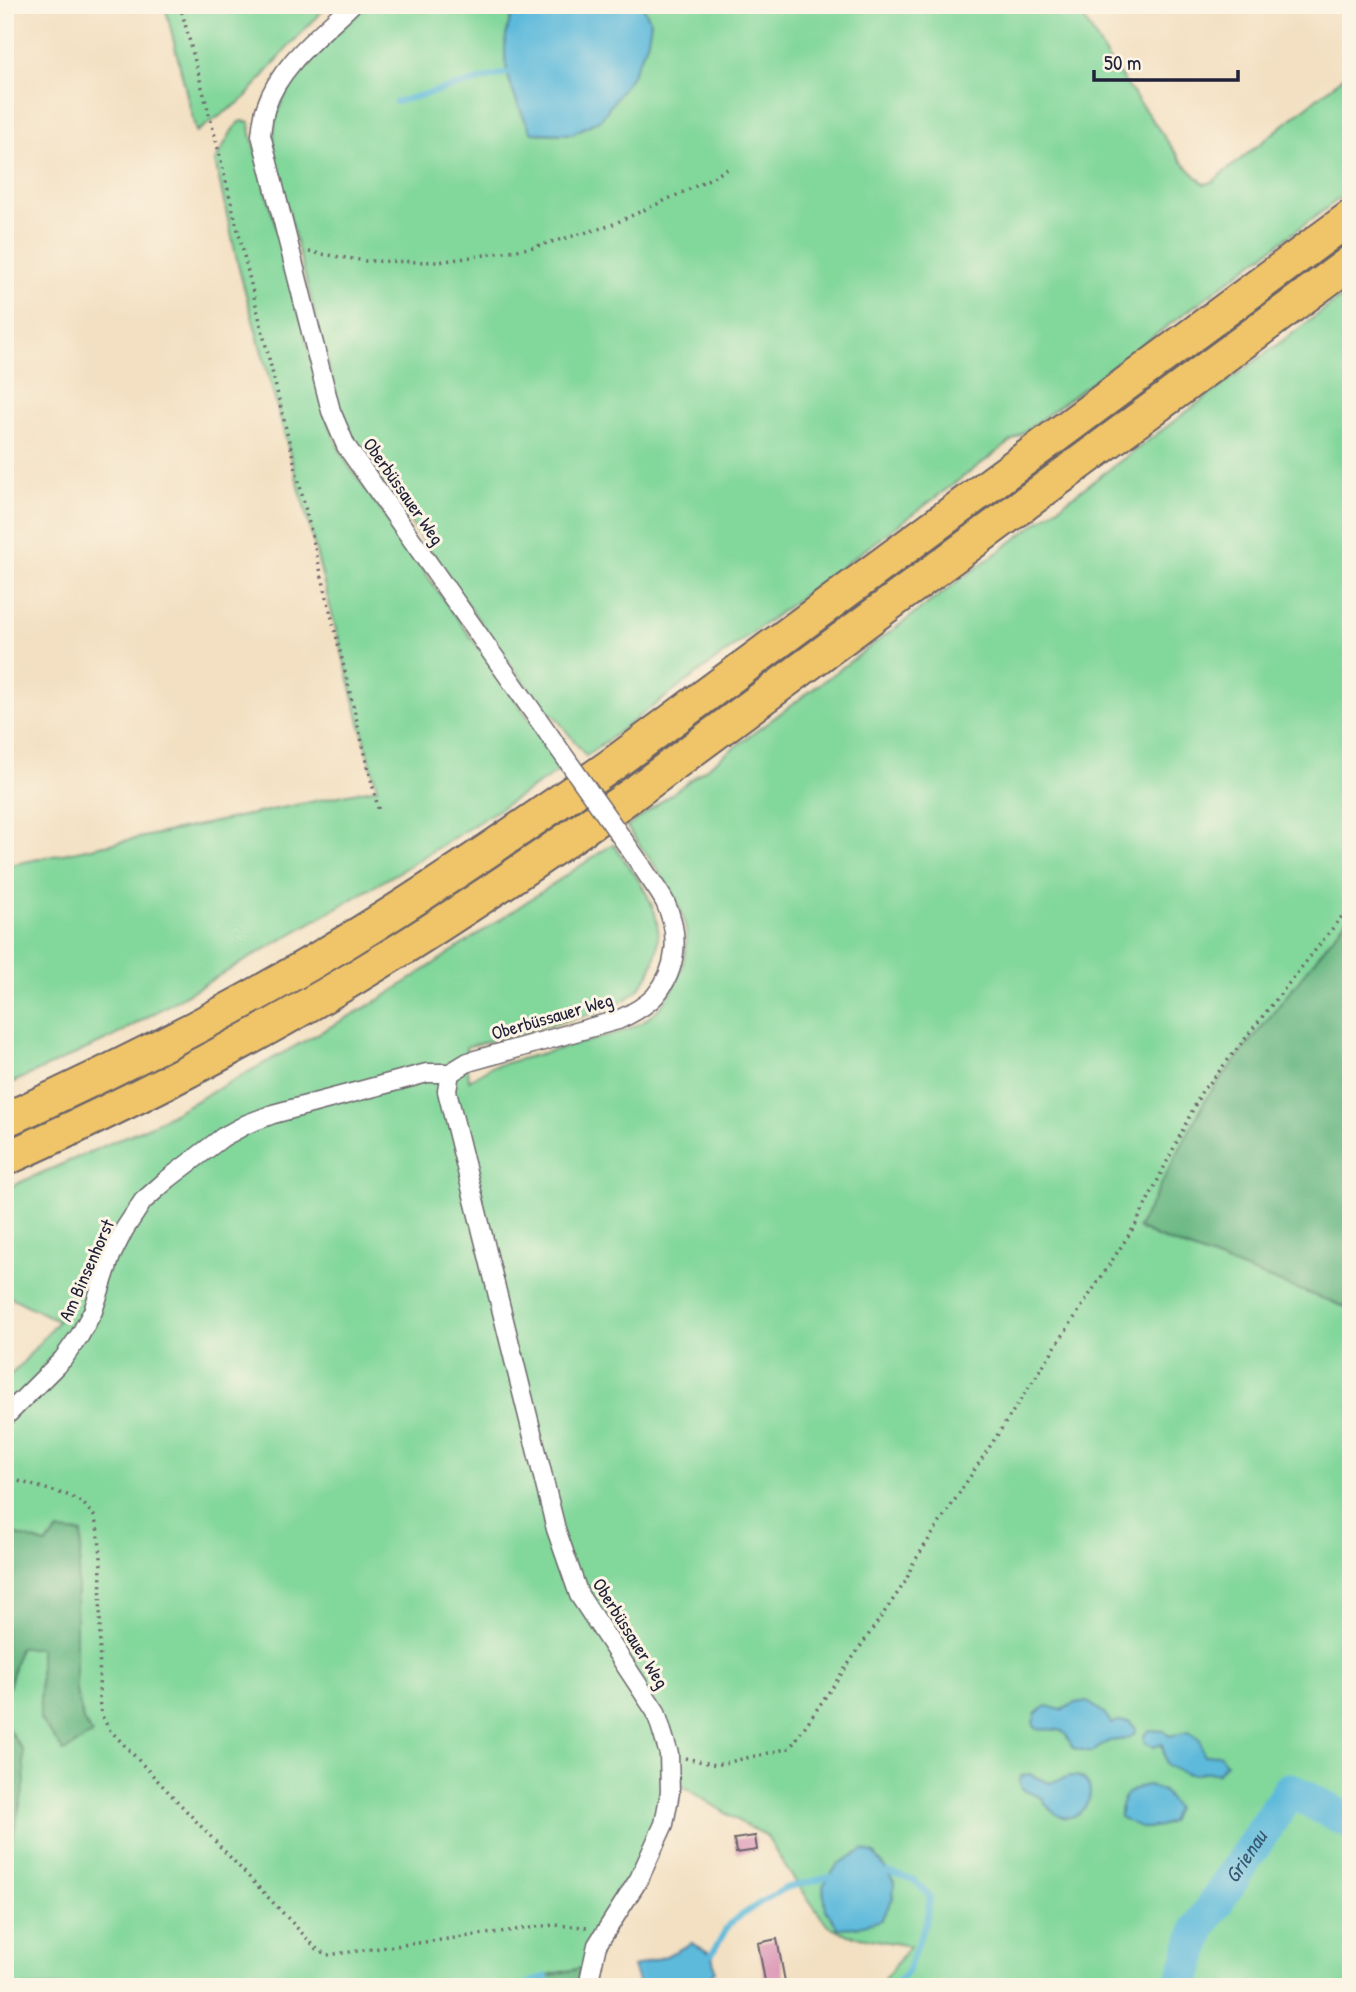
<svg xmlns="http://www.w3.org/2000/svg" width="1356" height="1992" font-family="'Patrick Hand',sans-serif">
	<rect width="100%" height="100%" fill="#fcf5e5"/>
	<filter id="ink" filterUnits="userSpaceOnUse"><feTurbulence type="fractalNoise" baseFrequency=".0143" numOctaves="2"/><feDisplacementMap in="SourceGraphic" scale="14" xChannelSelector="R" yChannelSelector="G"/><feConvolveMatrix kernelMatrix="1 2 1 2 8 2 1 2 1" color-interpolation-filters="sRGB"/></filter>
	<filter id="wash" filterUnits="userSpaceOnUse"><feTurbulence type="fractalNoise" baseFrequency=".00686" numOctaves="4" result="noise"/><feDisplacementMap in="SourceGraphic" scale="28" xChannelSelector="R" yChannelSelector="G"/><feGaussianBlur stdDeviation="1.57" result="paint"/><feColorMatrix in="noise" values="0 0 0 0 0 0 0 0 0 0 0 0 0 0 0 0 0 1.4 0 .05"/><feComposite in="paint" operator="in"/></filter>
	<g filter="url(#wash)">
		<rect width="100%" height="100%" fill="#f3e0c2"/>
		<path fill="#82d79b" stroke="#527c6b" stroke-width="2" d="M165 5H328L289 46 243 100 196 132Z
			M368 5H517C492 49 510 92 532 133L572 134 601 119 651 22 642 5H1076L1108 59 1184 164 1204 184 1212 182 1351 71V190L586 756 554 715 547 713 491 638 361 452 348 431 338 404 273 152C274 139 273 126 277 114 292 68 334 36 368 5Z
			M241 121 250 122 251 134 328 421 339 448 349 466 564 768 399 872 111 1038 5 1086V866L377 788 302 498 239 269 215 161 233 129Z
			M1351 290V914L1207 1097 1139 1228 1157 1237 1351 1309V1987H878L910 1946 848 1935 827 1925 784 1865 766 1835 745 1825 676 1782 591 1966 546 1975 548 1987H5V1847L11 1844 23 1751 5 1724V1704L19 1648H40V1719L84 1722 76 1691V1600L82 1534 46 1544 5 1531V1380L20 1366 58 1321 5 1294V1189L152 1125 381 999 613 844C627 864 644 884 653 908 665 939 655 981 626 999 606 1012 582 1016 560 1022 528 1031 497 1039 466 1047L469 1080 491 1067 615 1034C629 1029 642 1024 653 1014 676 994 691 955 685 925 680 895 644 853 627 827Z"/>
		<path fill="#69b883" stroke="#466d5f" stroke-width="2" d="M1351 914V1309L1157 1237 1138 1228 1207 1097Z
			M5 1531 46 1544 58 1531 82 1533 76 1600V1691L84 1721 92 1734 64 1752 40 1719V1648H19L5 1704Z
			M5 1724 23 1751 25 1783 11 1844 5 1847Z
			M591 1966 593 1987H546L543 1977Z"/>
		<path fill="#5dbadb" stroke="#406e8b" stroke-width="2" d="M517 5H642L651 22 647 44 631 77 601 119 572 134 532 133C510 92 492 49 517 5Z
			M1087 1701 1105 1714 1112 1724 1118 1721 1130 1722 1136 1729 1134 1734 1127 1739 1109 1741 1092 1752 1073 1748C1070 1744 1068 1736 1064 1733 1059 1727 1045 1731 1036 1729L1033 1723 1036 1713 1047 1706 1061 1710 1076 1703Z
			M1150 1730 1164 1731 1169 1736 1189 1732 1200 1740 1204 1756 1219 1754 1226 1763 1217 1774C1203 1770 1206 1772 1194 1774 1183 1775 1174 1769 1166 1764L1162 1744 1154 1747 1144 1743V1735Z
			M1029 1774 1050 1783C1058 1780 1068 1775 1076 1776 1112 1784 1070 1849 1042 1798 1032 1792 1016 1793 1021 1776Z
			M1148 1785 1163 1791 1176 1808 1170 1822C1147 1832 1141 1829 1120 1817 1119 1798 1130 1787 1148 1785Z
			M863 1850 875 1854 894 1882 893 1898 881 1920 856 1927 838 1928 826 1910 823 1886 838 1864Z
			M692 1943 712 1954 715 1971 699 1987H640L633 1967 666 1956Z"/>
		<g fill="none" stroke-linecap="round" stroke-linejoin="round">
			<path stroke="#5dbadb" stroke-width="6" d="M396 102 506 73
				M888 1872 914 1880 930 1897 926 1922 907 1972 892 1987
				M712 1954 729 1924 758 1904 785 1888 830 1877
				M519 1987 546 1976 548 1987"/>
			<path stroke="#5dbadb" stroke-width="35" id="s1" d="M1181 1987 1199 1928 1290 1790 1351 1822"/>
		</g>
		<g id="blocks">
			<path fill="#d990b3" d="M755 1836 757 1850 736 1853 734 1839Z
				M777 1939 786 1987H766L758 1943Z"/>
		</g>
	</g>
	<g filter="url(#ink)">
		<use href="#blocks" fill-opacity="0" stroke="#6b646a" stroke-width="2"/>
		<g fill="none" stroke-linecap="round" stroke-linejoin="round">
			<g stroke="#6b646a" stroke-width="21">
				<path id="minor" d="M351 5C320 35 279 66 266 107 263 116 262 126 261 135L331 411 346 446 550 736
					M450 1073 447 1091 556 1529 579 1595 656 1712 669 1754 670 1792 664 1824 639 1879 597 1945 590 1976 593 1987
					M5 1417 63 1359 80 1335 93 1311 111 1256 124 1230 143 1201 168 1179 223 1137 247 1124 273 1114 427 1073H450L468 1062 618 1020C631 1014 645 1007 655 996 678 969 680 933 665 902 658 889 648 877 641 865"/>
			</g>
			<g stroke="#6b646a" stroke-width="37">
				<path id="motorway" d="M5 1120C132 1063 258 998 375 924 456 873 535 819 613 764L1351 217
					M5 1159C139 1099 270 1031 395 953 477 902 557 847 637 791L1351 262"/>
			</g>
			<path stroke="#6b646a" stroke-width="3.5" stroke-dasharray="2 5" stroke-linecap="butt" d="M180 5 216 140 379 812
				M309 252 366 261 439 262 530 248 609 226 690 189 730 168
				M5 1483 18 1481 67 1495 83 1503 94 1516 98 1531 101 1555 99 1701 102 1716 109 1729 316 1948 327 1955 553 1925 587 1927
				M685 1758 716 1765 790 1748 906 1581 912 1565 1136 1224 1203 1089 1209 1084 1351 905"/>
			<use href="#minor" stroke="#fff" stroke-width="18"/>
			<use href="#motorway" stroke="#f0c469" stroke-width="33"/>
			<g stroke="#6b646a" stroke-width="21" stroke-linecap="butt">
				<path id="minor-bridge" d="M550 736 641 865"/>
			</g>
			<use href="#minor-bridge" stroke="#fff" stroke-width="18"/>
		</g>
	</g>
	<g text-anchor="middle" stroke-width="6" stroke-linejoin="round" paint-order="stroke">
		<g font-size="19" fill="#22223b" stroke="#fcf5e5">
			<text transform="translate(404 491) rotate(55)" y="7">Oberbüssauer Weg</text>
			<text transform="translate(552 1016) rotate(-16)" y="7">Oberbüssauer Weg</text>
			<text transform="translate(86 1270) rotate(-66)" y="7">Am Binsenhorst</text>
			<text transform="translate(631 1633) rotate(58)" y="7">Oberbüssauer Weg</text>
		</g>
		<g font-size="21" font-style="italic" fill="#375773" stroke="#fcf5e5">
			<text dy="7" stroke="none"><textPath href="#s1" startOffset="147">Grienau</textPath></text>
		</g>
	</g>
	<rect width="1356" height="1992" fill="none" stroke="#fcf5e5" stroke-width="28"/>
	<path d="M1094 70v10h144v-10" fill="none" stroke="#22223b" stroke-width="3.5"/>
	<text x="1104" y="70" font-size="21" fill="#22223b" stroke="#fcf5e5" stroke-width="5" paint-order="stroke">50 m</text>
</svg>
